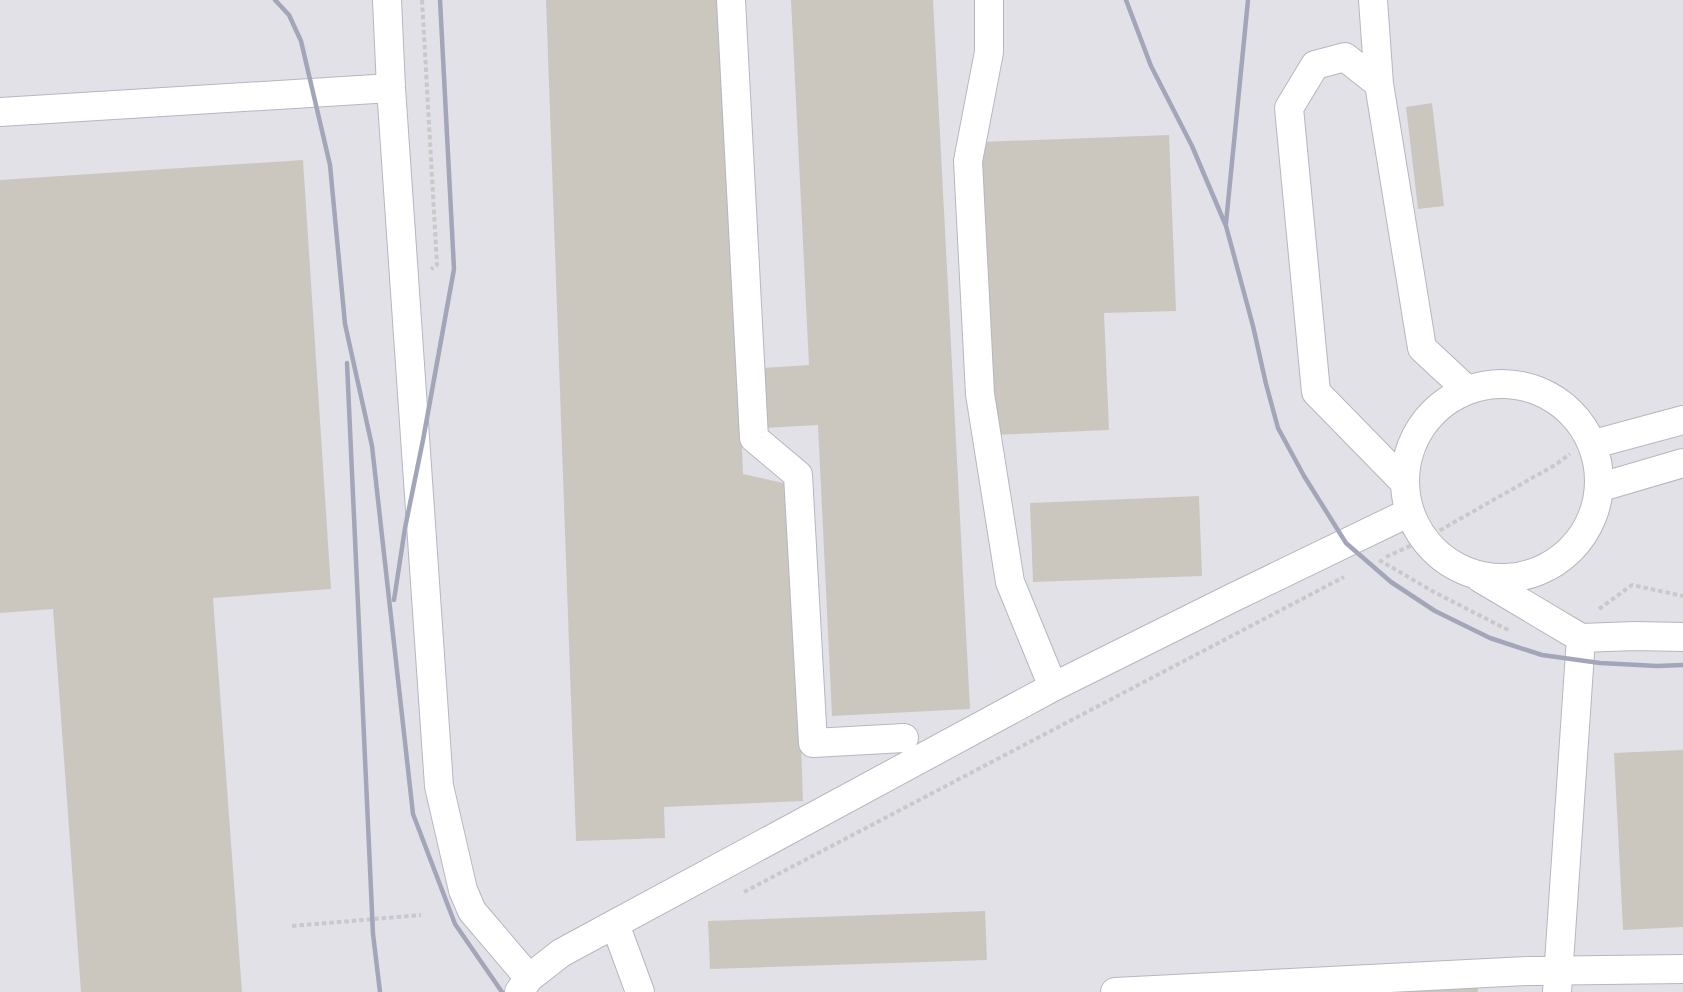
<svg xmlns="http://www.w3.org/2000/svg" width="1683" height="992" font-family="Rubik,sans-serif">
	<rect width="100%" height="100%" fill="#efe9e1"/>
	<path fill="#e3e1e8" d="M0 0H1683V992H0Z"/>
	<path fill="#cbc7bf" d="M546 0H726L743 474 792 485 803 801 664 807 665 838 576 841Z
		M791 0H933L970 709 832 716 818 425 764 428 761 368 809 365Z
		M1432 103 1444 206 1418 209 1406 107Z
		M1169 135 1176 311 1104 313 1109 430 992 435 981 142Z
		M303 160 331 589 213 598 242 992H81L53 609 0 613V180Z
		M1199 496 1202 576 1033 582 1030 503Z
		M1683 750V927L1623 930 1614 753Z
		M985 911 987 960 710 969 708 921Z
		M1478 982V992H1318Z"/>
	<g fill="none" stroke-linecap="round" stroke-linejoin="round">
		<g stroke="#b4b7c1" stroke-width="30">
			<path id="minor" d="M387 0 391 88 439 786 463 890 472 911 529 978
				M731 0 754 438 798 475 813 743 904 738
				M989 0V52L968 161 980 394 1010 582 1053 687
				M1373 0 1379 84
				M0 112 391 88
				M1405 481a97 97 0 1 1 194 0a97 97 0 1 1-194 0Z
				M1594 444 1683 420
				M1404 482 1316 392 1289 108 1315 65 1345 57 1379 84 1422 348 1465 388
				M1601 487 1683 463
				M1480 578 1581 638 1635 636 1683 637
				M615 924 640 992
				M519 992 529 978 561 953 1053 687 1232 598 1408 513
				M1115 992 1527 971 1683 969
				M1557 992 1581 638"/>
		</g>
		<path stroke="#c9c9c9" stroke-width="4" stroke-dasharray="4.5 3" stroke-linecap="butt" d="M422 0 437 265 431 269
			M1386 557 1421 541 1555 465 1570 454
			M1379 560 1434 592 1510 631
			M1599 609 1632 585 1683 596
			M744 892 1344 577
			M292 926 421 915"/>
		<use href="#minor" stroke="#fff" stroke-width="28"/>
		<path stroke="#a3a6b8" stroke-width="4.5" d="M275 0 289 15 301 41 330 165 345 324 372 446 413 814 455 924 502 992
			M1126 0 1151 66 1192 146 1226 226 1253 326 1266 384 1278 428 1304 476 1346 543 1391 582 1435 611 1490 638 1542 655 1600 663 1657 666 1683 665
			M1226 223 1248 0
			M347 363 373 934 380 992
			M394 600 405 528 423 440 454 269 440 0"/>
	</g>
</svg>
